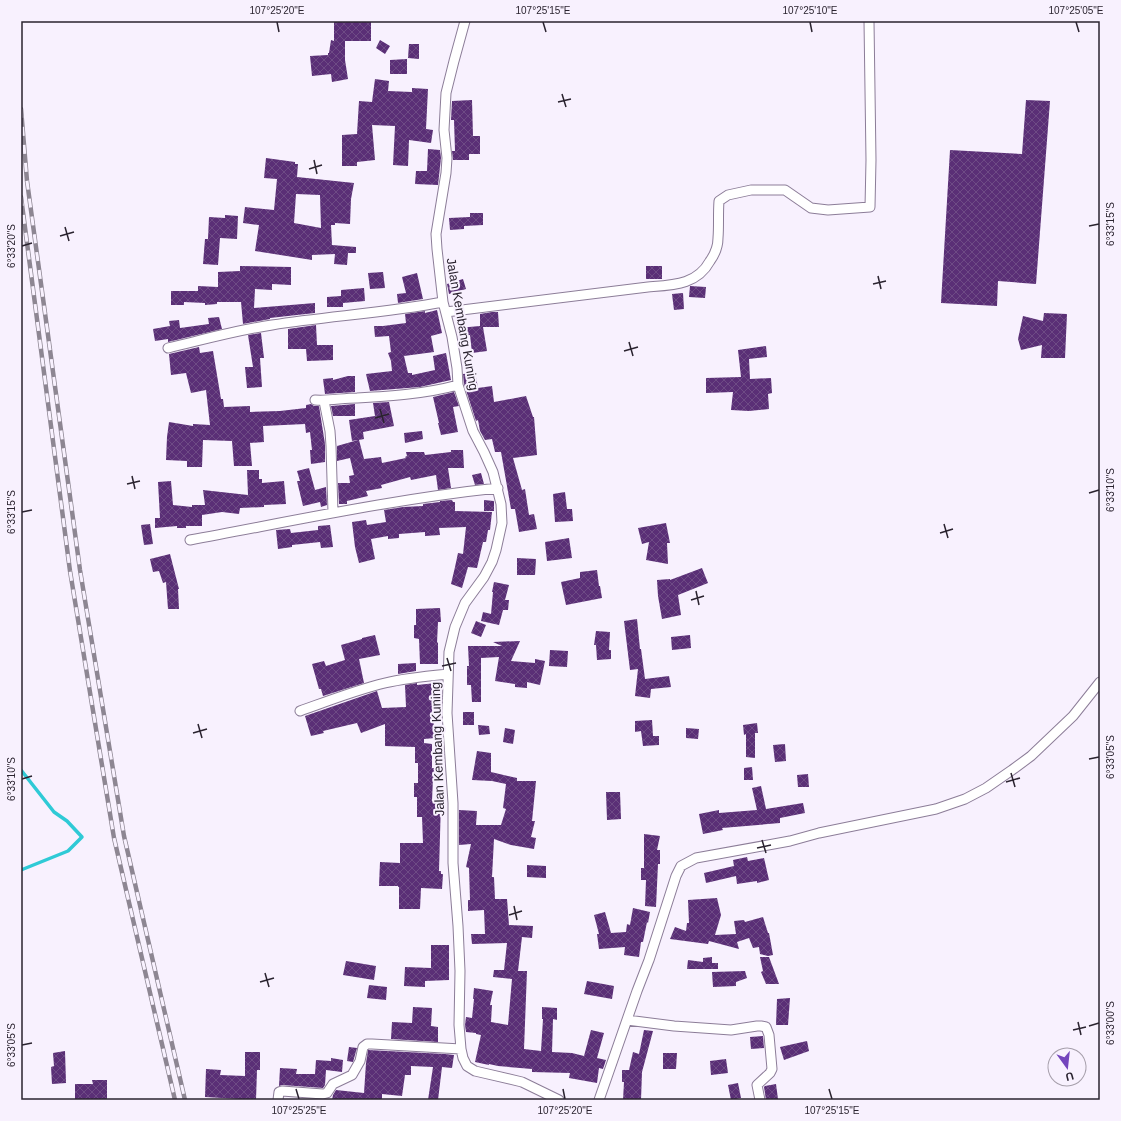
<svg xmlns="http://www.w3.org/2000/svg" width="1121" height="1121" font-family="Arial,sans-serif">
	<defs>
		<pattern id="building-cross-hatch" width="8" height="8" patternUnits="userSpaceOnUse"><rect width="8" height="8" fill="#5a2f76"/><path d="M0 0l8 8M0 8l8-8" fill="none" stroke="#6e4b85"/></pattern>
	</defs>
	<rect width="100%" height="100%" fill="#f8f1fe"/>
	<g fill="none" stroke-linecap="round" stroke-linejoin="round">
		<path stroke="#2fcad6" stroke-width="3.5" d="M21 770 54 812 67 821 82 837 68 851 21 870"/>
	</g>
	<path fill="url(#building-cross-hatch)" fill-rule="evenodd" d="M371 21V41H345V60L348 79 332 82 331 74 312 76 310 56 328 55V53H329L331 40 334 41V22Z
		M380 40 390 46 385 54 376 48Z
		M409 44H419V59L408 58Z
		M407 59V74H390V60Z
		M375 79 389 81 388 91 412 92V88L428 89 426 129 433 130 431 143 409 140 408 166 393 165 395 126 372 125 375 160 357 162V166H342V135L357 134 359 101 372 102Z
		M472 100 473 136H480V154H469V160H453L452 151H455L454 120H451L452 101Z
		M1026 100 1050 101 1036 284 998 281 997 306 941 303 950 150 1022 154Z
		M428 149 440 150 441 158 438 185 415 184 416 171H427Z
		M266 158 295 162V164H298L297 177 354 183 351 199 350 224 335 223V225H331L332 245 356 247V253H348L347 265 334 264 335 254 312 255V260L255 251 259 225 243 223 245 207 274 210 277 179 264 178ZM296 194 320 195 321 228 294 223Z
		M470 213H483V225L464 226V229L450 230 449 218 470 217Z
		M225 215 238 216 237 239 220 238 218 265 203 264 205 239H208L209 217 225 218Z
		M240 266 291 267V285L272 284V290L255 289 254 308 315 303V313L270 318V319L243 324 241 302H217V304L205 305V303L184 302V305H171V291H198V286L218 287V272L240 271Z
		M646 266H662V279H646Z
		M383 272 385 288 370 289 368 273Z
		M417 273 423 299 398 303 397 294 406 293 402 277Z
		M463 279 466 289 449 294 447 284Z
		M690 286 706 287 705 298 689 297Z
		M364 288 365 301 343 303V307H327V297L341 296V290Z
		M683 293 684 309 674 310 672 294Z
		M437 310 442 333 431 336 434 352 404 356 408 373H412V375L435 370 433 356 446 353 451 380 420 387 370 391 366 374 392 371 391 361 388 353 391 352 389 336 375 337 374 326H383L406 323 405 314 425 311V313Z
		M492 312H498L499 327H483L487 351 472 353 470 335 459 337 458 328 480 326V314Z
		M1044 313 1067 314 1065 358H1041L1042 345 1021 350 1018 339 1023 316 1043 321Z
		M219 317 222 329 168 342V339L155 341 153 329 170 326 169 321 179 320 180 328 209 324 208 318Z
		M316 325 317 345H333V360L307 361 306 349H288V329Z
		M261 333 264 358H260L262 387 247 388 245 367H253L248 335Z
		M766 346 767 357 749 359 750 379 771 378 772 393 768 394 769 409 749 411 731 410 733 392 706 393V378L741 377 738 350Z
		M199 347 200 353 213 351 221 399H223L224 407 250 406V412L280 411 306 408V405L311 404 314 406H319L325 444V462L311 464 310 450H312L310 432 306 433 305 424 263 426 264 442 250 443 252 466H234L232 441 203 440 202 467H187V461L166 460 167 437 169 422 193 426V424L210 425 206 390 191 393 186 373 171 375 169 354Z
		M475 372 478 388 492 386 494 402 526 396 533 417H534L537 455 513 458 522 490 525 489 529 515 534 514 537 529 519 532 515 509H511L501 452H495L492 439 485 440 480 431 478 420 476 421 464 384 463 374Z
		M348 376H355V392L325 394 323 379 333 378V380Z
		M454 392 459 406 453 407 458 432 441 435 438 423H439L433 397Z
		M389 402 394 426 363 432 364 439 359 440 364 459 381 457 382 463 406 458 405 457 407 456 406 452H424L425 455 451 452V450H463L464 468H448L451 488 438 490 436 475 411 480 410 477 381 485 382 488 366 491 368 496 347 501V504H339L338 483H350L349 476 354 475 350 458 337 461V446L358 440 352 441 349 420 375 416 373 403Z
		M355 404V416H333L331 406Z
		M422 431 423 439 405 443 404 433Z
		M309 468 315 490 326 487 327 505 321 507 320 502 303 506 297 481H300L297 471Z
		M247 470H259V479H262V483L284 481 286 504 264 505V507L240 508 239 514 222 512 202 515V526H186V528H177V526L155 528V518H160L158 482 171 481 173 505 192 507V505H205L203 490 248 495Z
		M481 473 484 484 475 485 472 475Z
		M565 492 567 509H572L573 521 555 522 553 494Z
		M452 500 453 502H455V511L492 512 490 530H488L486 542H483L477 568 468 567 462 588 451 584 455 567 458 553 463 554 466 527 439 528 440 535 425 536V532L399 534V538L388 539V536L371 539 375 559 359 563 355 547 352 522 366 520 367 525 386 522 384 510 403 507 423 506V504L440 502V501Z
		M484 500 494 501V511H484Z
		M666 523 670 543H667L668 564 646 560 649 542 642 544 638 528Z
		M150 524 153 544 144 545 141 525Z
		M330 525 333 547 321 548 320 542 292 545V547L278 549 276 530 290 529 291 533 318 530V526Z
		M569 538 572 558 547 561 545 542Z
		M170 554 179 589H178L179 609H168L166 582 163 583 159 571 153 572 150 559Z
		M517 558 536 559 535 575H517Z
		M702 568 708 583 678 595 681 615 662 619 658 596 657 580 670 579V580Z
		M597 570 599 586H600L602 598 566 605 561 582 580 578V572Z
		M494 582 509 585 505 600H509L508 610H503L499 625 481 621 483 612 491 614 493 592H492Z
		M440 608 441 622H438L437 643 438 642V664H420L419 639 414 638V625H416V609Z
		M637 619 640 649H641L645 679 669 676 671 687 651 689 650 698 635 696 638 669 630 670 624 621Z
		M476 621 486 625 481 637 471 633Z
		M596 631 610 632 609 650H611V659L597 660 596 645H594Z
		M375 635 380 655 359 659 364 683 323 696 321 689H319L312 664 324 661 326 666 345 660 341 645 362 639V638Z
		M690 635 691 648 672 650 671 637Z
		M520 641 511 661 535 663V659L545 661 540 685 527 682V688L515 687V684L495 681 499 657 481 658V702H472L471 685H467V666H469L468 646H502L493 642Z
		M550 650 568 651 567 667 549 666Z
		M416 663V671L398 674V664Z
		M417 683V685L436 683 439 707 432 708 435 738 424 739V743L432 744V768H438L439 778H433L432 801H441L439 871H441V874H443L442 889 421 888 420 909H399V887H398V886H379L380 862 400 863V843H423L422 817H417V797H414V783H418V763H415V747L385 746V724L361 733 357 723 323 731 324 733 311 736 305 716 377 691 382 708 406 707 405 685Z
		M463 712H474V725H463Z
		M652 720 653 736H659V745L643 746 641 731 635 732V721Z
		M757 723 758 733H755V758L746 757V734L744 735 743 725Z
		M478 725 489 726 490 734 479 735Z
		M505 728 515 730 513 744 503 742Z
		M686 728 699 729 698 739 686 738Z
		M785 744 786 761 775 762 773 745Z
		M477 751 491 753V772L517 778V781H536L532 821H535L531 837 536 838 534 849 511 845 494 839 492 877H494L495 899H507L509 925 533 926 532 938 522 937 518 971H527L524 1049 541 1051 543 1019H542V1007L557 1008V1020L553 1019 552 1052 572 1053 584 1056 591 1030 604 1033 597 1058 606 1060 603 1069 599 1068 597 1083 569 1078 570 1073 532 1072V1069L498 1066 489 1064V1065L475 1062 481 1035 476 1034V1033L466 1032 465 1025 466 1017 472 1018 474 999H473L474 988 493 991 490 1005H492L491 1022 508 1025 512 979 493 977 494 970H504L507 943 472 944 471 934H485L484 910 468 911V900H470L469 868 466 867 471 844 459 845V810L477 811 476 825H501L506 809 503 808 506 784 492 781 472 780Z
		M752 767 753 780H744V768Z
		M808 774 809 787H798L797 775Z
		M761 786 766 809 803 803 805 813 780 818V823L722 828 723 830 703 834 699 814 719 810V813L757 810 752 788Z
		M606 792H620L621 819 607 820Z
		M644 834 660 836 657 850H660V864H658L656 907 645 906 646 880H641V868H644Z
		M747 857 748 861 764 858 769 880 757 883V881L737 884 736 876 706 883 704 873 734 866 733 860Z
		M527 865 546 866V878L527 877Z
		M717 898 721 915 715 935 736 934 734 921 744 920 745 922 763 917 768 933H769L773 955 768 956 760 954 759 947 753 948 749 938 737 942 739 949 709 941 708 944 670 939 675 927 686 931 687 923H689L688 900Z
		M633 908 650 912 648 923 647 922 643 942H641L639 957 624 955 625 947 599 949 597 934H599L594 915 605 912 611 933 626 932 627 924 630 925Z
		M431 945H449V980L425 981V987L404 986 405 967 431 968Z
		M712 957V963H718V969H687L688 960 703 962V958Z
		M760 957H769L779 984H766L761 972 763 971Z
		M346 961 376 966 374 980 343 975Z
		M745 971 747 978 736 982V986L713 987 712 972Z
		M587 981 614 986 612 999 584 994Z
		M369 985 387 987 386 1000 367 998Z
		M790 998 788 1025H776L777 999Z
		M413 1007 432 1008 431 1026 438 1027V1042L391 1039 392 1022 412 1023Z
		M644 1030 653 1031 642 1072 641 1100H623L624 1082H622V1070H629L633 1052 639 1054Z
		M763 1036 764 1048 751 1049 750 1037Z
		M807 1041 809 1051 784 1060 780 1047Z
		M349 1047 357 1048 353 1062 347 1061Z
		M368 1050 445 1054 454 1055 452 1068 442 1067 438 1100H428L433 1067 411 1066V1075H405L402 1096 382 1094V1100H332L333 1095 336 1090 364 1093 366 1063Z
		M65 1051 66 1083 52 1084 51 1067 54 1066 53 1053Z
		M245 1052H260V1070H257L256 1100 205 1097 206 1069 221 1070 220 1075 245 1076Z
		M663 1053H677L676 1069H663Z
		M331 1058 343 1060 342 1072 326 1070 325 1085 323 1088 282 1085 279 1086 280 1068 297 1069 296 1074H315L316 1060 331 1061Z
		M726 1059 728 1073 711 1075 710 1061Z
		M92 1080H107V1100H75V1084H93Z
		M738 1083 741 1098 731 1100 728 1085Z
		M776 1084 778 1099 766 1100 764 1087 765 1086Z"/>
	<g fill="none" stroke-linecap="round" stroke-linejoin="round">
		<g stroke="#8c7d98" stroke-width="11">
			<path id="minor" d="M465 21 454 61 446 93 444 130 447 158 446 173 436 234 437 249 443 302 452 337 457 368 458 385 473 431 484 452 493 472 501 504 502 523 496 550 492 562 484 577 465 603 455 627 449 652 447 713 453 803V863L458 926 460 971 459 1025 461 1049 463 1058 467 1066 475 1071 522 1082 559 1100
				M446 312 648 287C673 285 697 285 710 261 715 254 718 247 718 238 719 226 718 214 719 201L728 195 751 190H785L811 208 828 210 870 207 871 160 869 21
				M168 348C202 340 237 330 272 325 329 316 386 313 443 302
				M315 400C329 401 343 398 357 398 391 396 425 394 458 385
				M324 401 330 431 331 446 333 513
				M190 540C293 521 394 499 498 488
				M300 711C328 701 356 690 385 683 405 678 427 676 448 674
				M627 1020 674 1026 731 1030 757 1026H761L766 1027 769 1035 772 1069 770 1073 757 1085 760 1100
				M278 1100 279 1092 282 1091 323 1094 327 1093 333 1084 352 1075 360 1061 363 1047 367 1044H372L461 1049
				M599 1100 637 991 649 960 676 876 681 866 696 858 790 841 819 833 936 809 965 799 986 788 1012 770 1031 756 1073 716 1100 682"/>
		</g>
		<use href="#minor" stroke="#fff" stroke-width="9"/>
		<g stroke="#8d8692" stroke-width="4.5">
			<path id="rail" d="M21 109 27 181 80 570 124 836 185 1100
				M21 197 70 571 114 838 175 1100"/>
		</g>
		<use href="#rail" stroke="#f8f1fe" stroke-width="3" stroke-dasharray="9" stroke-linecap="butt"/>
	</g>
	<path fill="none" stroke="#2a232f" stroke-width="1.5" d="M277 22 279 32M543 22 546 32M810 22 812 32M1076 22 1079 32M562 94 566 107M558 102 571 99M314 160 317 174M309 169 322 165M1089 226 1099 224M65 227 69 241M60 236 74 232M22 246 32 243M878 276 881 289M873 284 886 281M629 342 633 356M624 351 638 347M380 409 384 423M375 418 389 414M132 476 135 489M127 484 140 481M1089 493 1099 490M22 512 32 510M944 524 948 538M940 533 953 529M696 591 699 605M691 600 704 596M447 658 451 671M442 666 456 663M198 724 202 738M193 733 207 729M1089 759 1099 757M1011 773 1015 787M22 779 32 776M1006 782 1020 778M762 840 766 853M757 848 771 845M514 906 517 920M509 915 522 911M265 973 269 987M260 982 274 978M1078 1022 1081 1035M1089 1026 1099 1023M1073 1030 1086 1027M22 1045 32 1043M296 1089 299 1099M563 1089 565 1099M829 1089 832 1099"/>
	<g text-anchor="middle" stroke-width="4" stroke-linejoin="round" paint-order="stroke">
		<g font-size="13" fill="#2a232f" stroke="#f8f1fe">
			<text transform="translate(463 324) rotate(80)" y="5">Jalan Kembang Kuning</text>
			<text transform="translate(437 749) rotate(-92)" y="5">Jalan Kembang Kuning</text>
		</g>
	</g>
	<rect width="1121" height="1121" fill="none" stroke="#f8f1fe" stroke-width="44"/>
	<g transform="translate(1067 1067) rotate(165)"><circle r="19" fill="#f8f1fe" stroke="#a69fab"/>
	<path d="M0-3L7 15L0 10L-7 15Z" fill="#7445bd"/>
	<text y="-6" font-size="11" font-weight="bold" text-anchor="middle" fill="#2a232f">U</text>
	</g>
	<rect x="22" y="22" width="1077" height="1077" fill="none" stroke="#2a232f" stroke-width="1.5"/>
	<g font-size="10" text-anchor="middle" fill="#2a232f">
		<text x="277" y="14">107°25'20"E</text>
		<text x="543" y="14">107°25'15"E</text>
		<text x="810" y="14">107°25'10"E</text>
		<text x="1076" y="14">107°25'05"E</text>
		<text transform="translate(1110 224) rotate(-90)" y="4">6°33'15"S</text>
		<text transform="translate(11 246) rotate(-90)" y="4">6°33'20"S</text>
		<text transform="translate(1110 490) rotate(-90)" y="4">6°33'10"S</text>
		<text transform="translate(11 512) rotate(-90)" y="4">6°33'15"S</text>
		<text transform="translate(1110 757) rotate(-90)" y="4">6°33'05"S</text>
		<text transform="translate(11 779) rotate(-90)" y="4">6°33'10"S</text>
		<text transform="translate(1110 1023) rotate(-90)" y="4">6°33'00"S</text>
		<text transform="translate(11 1045) rotate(-90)" y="4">6°33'05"S</text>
		<text x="299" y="1114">107°25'25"E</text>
		<text x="565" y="1114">107°25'20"E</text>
		<text x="832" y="1114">107°25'15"E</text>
	</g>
</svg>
